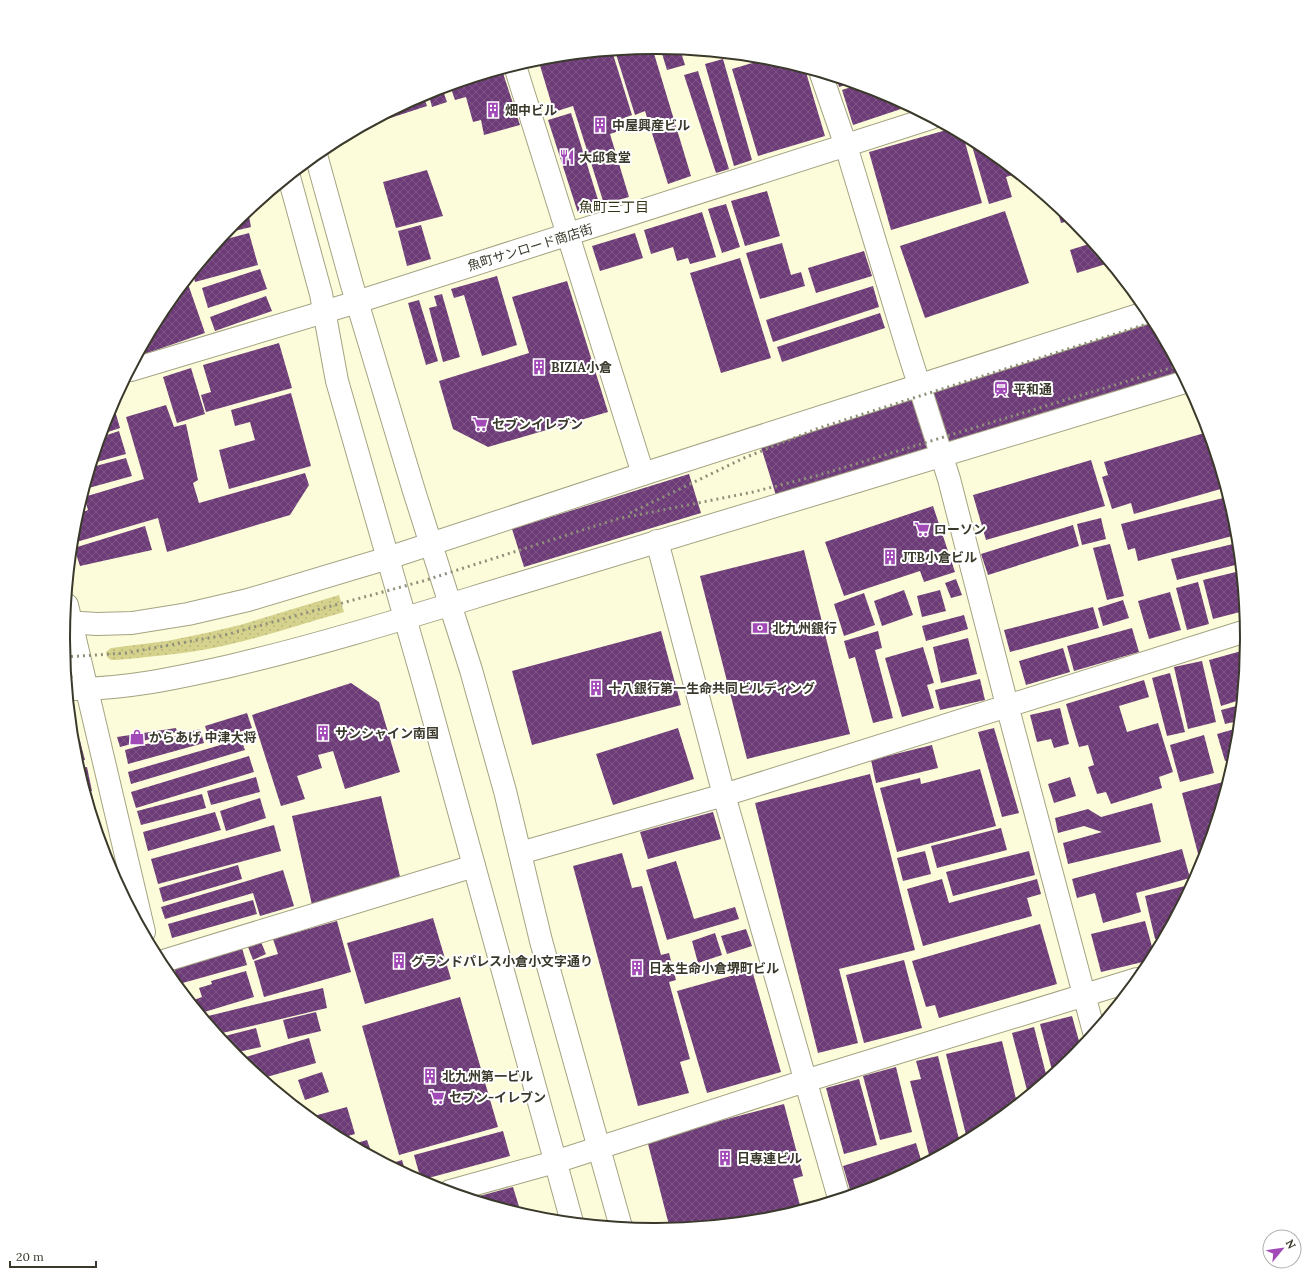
<svg xmlns="http://www.w3.org/2000/svg" width="1310" height="1277" font-family="Lora,'Noto Sans JP',serif">
	<defs>
		<pattern id="grass-dots" width="8" height="8" patternUnits="userSpaceOnUse"><rect width="8" height="8" fill="#d5d28d"/><path d="M2 2h.1M6 6h.1" fill="none" stroke="#b8b57a" stroke-width="1.8" stroke-linecap="round"/></pattern>
		<pattern id="building-cross-hatch" width="8" height="8" patternUnits="userSpaceOnUse"><rect width="8" height="8" fill="#6d3c78"/><path d="M0 0l8 8M0 8l8-8" fill="none" stroke="#7e5786"/></pattern>
	</defs>
	<rect width="100%" height="100%" fill="#fdfcda"/>
	<path fill="url(#grass-dots)" d="M339 595 344 612C297 625 250 642 202 650 174 655 145 657 116 660H111L107 657 106 652 111 648 167 641 206 633 240 625Z"/>
	<path fill="url(#building-cross-hatch)" d="M652 47 691 176 668 184 645 111 635 115 615 51Z
		M660 47 680 49 685 65 667 70Z
		M612 51 632 115 619 120 622 130 610 134 629 197 604 204 573 106 554 112 538 59Z
		M738 55 754 57 740 61Z
		M769 58 805 69 825 136 758 156 732 69Z
		M723 59 752 160 734 166 705 64Z
		M502 70 520 125 484 135 481 120 473 122 466 97 455 100 450 86Z
		M698 71 729 169 716 173 684 75Z
		M837 79 852 83 839 87Z
		M857 85 882 92 906 105 907 107 853 125 842 90Z
		M442 88 447 102 432 107 428 92Z
		M423 95 427 106 369 125V124Z
		M571 113 600 206 578 213 548 120Z
		M950 129 963 135 982 203 891 230 869 152Z
		M970 139 984 147 1016 174 1006 177 1012 197 989 204Z
		M427 170 443 216 396 228 383 182Z
		M767 191 780 236 745 246 731 201Z
		M726 204 740 247 722 253 708 209Z
		M1056 206 1073 220 1061 223Z
		M248 211 251 227 226 233 237 220Z
		M1005 211 1029 283 925 318 900 246Z
		M702 212 716 257 690 264 688 258 677 261 673 247 651 254 644 230Z
		M421 225 431 259 407 266 398 231Z
		M249 233 258 265 195 282 193 273 219 241Z
		M635 233 643 258 600 271 592 246Z
		M782 243 791 275 801 272 805 286 760 299 746 253Z
		M1092 243 1109 263 1077 273 1070 250Z
		M864 251 872 276 816 293 808 268Z
		M740 258 771 358 721 373 690 273Z
		M260 269 267 289 208 308 202 288Z
		M497 276 517 345 482 356 464 295 454 298 451 289Z
		M187 281 205 333 139 356 163 310Z
		M567 281 608 412 488 447 453 429 439 381 529 353 512 297Z
		M873 286 879 307 773 342 766 320Z
		M442 294 460 357 443 362 429 308 437 306 434 296Z
		M266 296 272 311 215 331 210 317Z
		M419 300 438 361 426 365 408 303Z
		M1147 310 1181 375 778 502 756 431Z
		M880 313 885 328 782 362 777 347Z
		M279 343 292 388 206 412 201 395 211 392 203 365Z
		M191 368 205 414 177 423 163 377Z
		M291 393 311 466 229 489 219 450 255 440 250 422 235 426 231 410Z
		M113 404 120 428 102 434 109 412Z
		M166 405 174 427 186 424 198 480 193 483 199 503 305 473 309 485 290 515 167 552 158 518 73 543 75 523 78 514 88 510 84 497 144 479 126 417Z
		M119 431 126 454 93 463 101 437Z
		M1208 432 1224 488 1134 514 1131 503 1112 509 1102 477 1108 475 1104 462Z
		M126 458 132 476 85 489 92 467Z
		M1091 460 1105 506 986 540 973 495Z
		M689 474 701 513 524 567 512 529Z
		M1227 497 1235 523 1236 535 1138 561 1135 548 1128 550 1121 524Z
		M933 506 955 572 924 582 920 571 844 596 825 542Z
		M1101 518 1106 539 1082 545 1077 524Z
		M1073 525 1079 546 988 575 981 554Z
		M145 526 152 550 80 566 74 548Z
		M1237 543 1239 564 1177 580 1171 559Z
		M1110 544 1124 596 1107 600 1093 548Z
		M804 550 850 734 747 759 700 576Z
		M1240 571 1244 611 1213 619 1203 580Z
		M956 579 962 595 951 598 945 583Z
		M1198 582 1209 624 1187 630 1176 588Z
		M904 590 913 615 882 626 874 601Z
		M940 590 946 611 922 617 917 596Z
		M1170 592 1181 630 1149 639 1138 601Z
		M864 593 875 625 844 636 834 604Z
		M1123 600 1129 618 1103 626 1098 608Z
		M1093 607 1099 628 1010 652 1004 630Z
		M964 615 968 629 926 641 922 626Z
		M1132 628 1139 652 1074 671 1067 646Z
		M661 631 681 705 532 745 512 671Z
		M878 631 882 648 875 650 893 718 873 723 855 657 849 659 844 641Z
		M968 638 977 674 941 683 933 647Z
		M923 647 934 683 927 685 934 708 902 717 885 658Z
		M1063 648 1070 672 1026 685 1019 661Z
		M1245 650 1240 700 1221 706 1209 660Z
		M1202 661 1216 722 1188 729 1174 667Z
		M1170 673 1185 732 1167 736 1152 678Z
		M980 679 985 700 940 710 935 690Z
		M1144 680 1149 697 1119 706 1127 732 1158 723 1173 772 1159 777 1162 788 1111 804 1106 792 1097 794 1088 767 1094 765 1088 745 1079 747 1066 704Z
		M351 683 379 702 400 772 345 789 333 751 318 755 322 768 297 776 305 799 281 806 252 715Z
		M1240 705 1238 721 1225 724 1221 710Z
		M1060 708 1069 744 1054 748 1051 739 1037 742 1030 715Z
		M247 713 252 728 210 741 205 726Z
		M176 728 177 732 120 747 117 737Z
		M678 728 694 779 613 805 596 754Z
		M994 728 1019 813 1002 817 978 732Z
		M1238 728 1234 759 1225 761 1217 734Z
		M200 729 204 743 128 764 125 750Z
		M1204 735 1214 773 1180 782 1170 745Z
		M241 739 245 750 131 784 128 772Z
		M80 741 85 760 77 761 74 742Z
		M932 745 938 768 876 783 871 760Z
		M249 756 254 772 136 808 131 792Z
		M87 767 92 791 86 792 79 768Z
		M980 769 996 826 897 852 880 788 920 778 921 784Z
		M870 774 915 950 839 969 858 1043 818 1053 755 803Z
		M256 777 260 792 211 805 207 791Z
		M1070 777 1076 796 1054 803 1048 784Z
		M1227 781 1201 865 1182 793Z
		M202 794 206 808 141 825 137 811Z
		M92 795 99 826 97 827 88 796Z
		M381 796 402 885 312 905 292 816Z
		M260 798 266 818 226 831 220 811Z
		M1152 803 1161 842 1068 864 1063 843 1102 832 1084 826 1058 833 1055 818 1088 809 1101 817Z
		M215 812 221 830 148 851 143 832Z
		M713 812 721 839 648 859 640 832Z
		M274 825 281 851 158 884 151 859Z
		M1001 828 1007 850 937 868 931 846Z
		M102 832 106 854H105L99 833Z
		M1182 849 1190 878 1136 893 1141 912 1103 923 1095 893 1077 898 1072 879Z
		M925 851 931 874 903 881 897 858Z
		M1029 851 1035 875 953 896 946 872Z
		M622 853 632 888 642 886 661 955 669 953 676 980 669 982 690 1059 680 1062 689 1093 638 1106 573 866Z
		M106 856H109L113 871 108 865Z
		M676 861 694 919 735 907 739 919 667 940 646 870Z
		M238 865 242 879 163 902 159 888Z
		M283 870 294 906 260 916 253 893 165 919 161 907Z
		M942 879 949 903 1037 879 1041 894 1027 898 1032 916 923 946 907 889Z
		M1189 885 1190 887 1163 937 1155 939 1145 896Z
		M253 900 257 914 172 938 168 924Z
		M433 918 451 979 365 1004 347 943Z
		M337 921 351 972 264 997 254 961 278 954 273 939Z
		M1145 921 1154 954 1151 960 1101 972 1091 934Z
		M1040 924 1057 984 939 1018 935 1005 926 1007 912 961Z
		M746 929 752 946 727 954 721 936Z
		M715 933 722 955 698 963 692 941Z
		M261 942 266 954 253 960 248 947Z
		M242 948 247 965 179 984 174 967Z
		M904 960 922 1028 864 1043 846 975Z
		M752 970 781 1072 707 1093 677 991Z
		M246 971 254 997 201 1013 191 1001 202 997 199 988 212 984 211 981Z
		M323 988 327 1008 218 1034 204 1017Z
		M460 997 498 1127 399 1155 362 1026Z
		M316 1012 321 1031 288 1039 283 1020Z
		M1072 1016 1081 1048 1073 1057 1053 1074 1040 1024Z
		M1034 1027 1047 1078 1028 1094 1012 1033Z
		M256 1028 261 1047 234 1053 221 1037Z
		M309 1038 316 1063 263 1078 239 1059Z
		M1002 1041 1017 1103 983 1130 967 1139 946 1054Z
		M938 1056 960 1143 930 1159 910 1081 921 1079 916 1061Z
		M896 1067 912 1132 880 1140 863 1076Z
		M322 1072 329 1092 305 1100 298 1080Z
		M859 1079 877 1145 844 1154 826 1088Z
		M784 1104 803 1176 793 1179 801 1209 758 1220 670 1229 647 1140Z
		M347 1107 355 1134 341 1138 326 1130 310 1117Z
		M503 1131 510 1156 421 1180 414 1155Z
		M367 1140 372 1154 353 1144Z
		M916 1143 922 1163 881 1185 851 1193 843 1166Z
		M402 1160 406 1173 389 1164Z
		M513 1187 521 1213 472 1198Z"/>
	<g fill="none" stroke-linecap="round" stroke-linejoin="round">
		<g stroke="#a4a383" stroke-width="24">
			<path id="street" d="M515 66 643 474
				M821 74 846 146 908 350 949 479 1007 705 1094 1032
				M131 370 357 302 931 118
				M657 541 724 795 839 1198
				M67 605 144 932
				M520 853 724 795 1246 631
				M160 962 474 866
				M450 1191 555 1162 805 1081 1137 979"/>
		</g>
		<g stroke="#a4a383" stroke-width="24">
			<path id="secondary" d="M316 155 352 285 414 491 471 670 505 791 541 941 621 1227
				M289 177 321 294 337 381 424 684 572 1222
				M65 622 97 624 132 623 188 614 248 600 388 558 643 474 1148 312
				M68 689C122 690 177 678 230 666 328 643 425 612 521 583 742 515 964 450 1185 382"/>
		</g>
		<use href="#street" stroke="#fff" stroke-width="22"/>
		<use href="#secondary" stroke="#fff" stroke-width="22"/>
		<path stroke="#908f79" stroke-width="3" stroke-dasharray="2 4" stroke-linecap="butt" d="M630 513 744 458 819 428 1153 322
			M65 657 126 653 225 635 423 581 617 519 753 492 816 476 1177 366"/>
	</g>
	<defs>
		<g id="building-bare" transform="scale(1.2)"><path d="M-4-6H4V6H1V3H-1V6H-4ZM-2.5-4.3h1.7v1.8h-1.7ZM.8-4.3h1.7v1.8H.8ZM-2.5-1h1.7V.8h-1.7ZM.8-1h1.7V.8H.8Z" fill="#a149b6" stroke="#fff" stroke-width="2.5" paint-order="stroke"/></g>
		<g id="restaurant-bare" transform="scale(1.2)"><path d="M-5-6h1v4h1v-4h1v4h1v-4h1v5L-1.5 .5V6h-2V.5L-5-1ZM5-6V6H3V1.5H1.5Q1.5-4 5-6Z" fill="#a149b6" stroke="#fff" stroke-width="2.5" paint-order="stroke"/></g>
		<g id="station-bare" transform="scale(1.2)"><path d="M-3-6H3Q5-6 5-4V2Q5 4 3 4L4.5 6H3L1.5 4h-3L-3 6H-4.5L-3 4Q-5 4-5 2V-4Q-5-6-3-6ZM-3.5-4v3h7v-3ZM-3.5 1v1.5H-2V1ZM2 1v1.5H3.5V1Z" fill="#a149b6" stroke="#fff" stroke-width="2.5" paint-order="stroke"/></g>
		<g id="supermarket-bare" transform="scale(1.2)"><path d="M-6-5.5h2.5l.6 2H6L4.5 2H-2.5L-4.4-4H-6ZM-1.5 3.2a1.3 1.3 0 1 0 .1 0ZM3 3.2a1.3 1.3 0 1 0 .1 0Z" fill="#a149b6" stroke="#fff" stroke-width="2.5" paint-order="stroke"/></g>
		<g id="bank-bare" transform="scale(1.2)"><path d="M-6-4H6V4H-6ZM0-2.3a2.3 2.3 0 1 0 0 4.6a2.3 2.3 0 1 0 0-4.6Z" fill="#a149b6" stroke="#fff" stroke-width="2.5" paint-order="stroke"/></g>
		<g id="shop-bare" transform="scale(1.2)"><path d="M-5-2.5h2.3a2.7 3.5 0 0 1 5.4 0H5L5.5 6h-11ZM-1.5-2.5h3a1.5 2.3 0 0 0-3 0Z" fill="#a149b6" stroke="#fff" stroke-width="2.5" paint-order="stroke"/></g>
	</defs>
	<g fill-rule="evenodd">
		<use href="#building-bare" x="493" y="110"/>
		<use href="#building-bare" x="600" y="125"/>
		<use href="#restaurant-bare" x="567" y="157"/>
		<use href="#building-bare" x="539" y="367"/>
		<use href="#station-bare" x="1001" y="389"/>
		<use href="#supermarket-bare" x="480" y="424"/>
		<use href="#supermarket-bare" x="922" y="529"/>
		<use href="#building-bare" x="890" y="557"/>
		<use href="#bank-bare" x="760" y="628"/>
		<use href="#building-bare" x="596" y="688"/>
		<use href="#building-bare" x="323" y="733"/>
		<use href="#shop-bare" x="137" y="737"/>
		<use href="#building-bare" x="399" y="961"/>
		<use href="#building-bare" x="637" y="968"/>
		<use href="#building-bare" x="430" y="1076"/>
		<use href="#supermarket-bare" x="437" y="1097"/>
		<use href="#building-bare" x="725" y="1158"/>
	</g>
	<g text-anchor="middle" stroke-width="4" stroke-linejoin="round" paint-order="stroke">
		<g font-size="13" font-weight="bold" fill="#3a392c" stroke="#fff" text-anchor="start">
			<text x="505" y="115">畑中ビル</text>
			<text x="612" y="130">中屋興産ビル</text>
			<text x="579" y="162">大邱食堂</text>
			<text x="551" y="372">BIZIA小倉</text>
			<text x="1013" y="394">平和通</text>
			<text x="492" y="429">セブンイレブン</text>
			<text x="934" y="534">ローソン</text>
			<text x="902" y="562">JTB小倉ビル</text>
			<text x="772" y="633">北九州銀行</text>
			<text x="608" y="693">十八銀行第一生命共同ビルディング</text>
			<text x="335" y="738">サンシャイン南国</text>
			<text x="149" y="742">からあげ 中津大将</text>
			<text x="411" y="966">グランドパレス小倉小文字通り</text>
			<text x="649" y="973">日本生命小倉堺町ビル</text>
			<text x="442" y="1081">北九州第一ビル</text>
			<text x="449" y="1102">セブン-イレブン</text>
			<text x="737" y="1163">日専連ビル</text>
		</g>
		<g font-size="13" fill="#3a392c" stroke="#fff">
			<text transform="translate(530 247) rotate(-17)" y="5">魚町サンロード商店街</text>
		</g>
		<g font-size="14" fill="#343317" stroke="#fff">
			<text x="614" y="212">魚町三丁目</text>
		</g>
	</g>
	<path d="M0 0H1310V1277H0ZM654 54H656A584 584 0 0 1 1240 638V639A584 584 0 0 1 656 1223H654A584 584 0 0 1 70 639V638A584 584 0 0 1 654 54Z" fill="#fff" fill-rule="evenodd"/>
	<path fill="none" stroke="#3a392c" stroke-width="2" d="M654 54H656A584 584 0 0 1 1240 638V639A584 584 0 0 1 656 1223H654A584 584 0 0 1 70 639V638A584 584 0 0 1 654 54Z"/>
	<g transform="translate(1282 1249) rotate(61)"><circle r="19" fill="#ffffff" stroke="#b0b0ab"/>
	<path d="M0-3L7 15L0 10L-7 15Z" fill="#a149b6"/>
	<text y="-6" font-size="11" font-weight="bold" text-anchor="middle" fill="#3a392c">N</text>
	</g>
	<path d="M10 1261v6h86v-6" fill="none" stroke="#3a392c" stroke-width="2"/>
	<text x="16" y="1261" font-size="12" fill="#3a392c" stroke="#ffffff" stroke-width="3" paint-order="stroke">20 m</text>
</svg>
